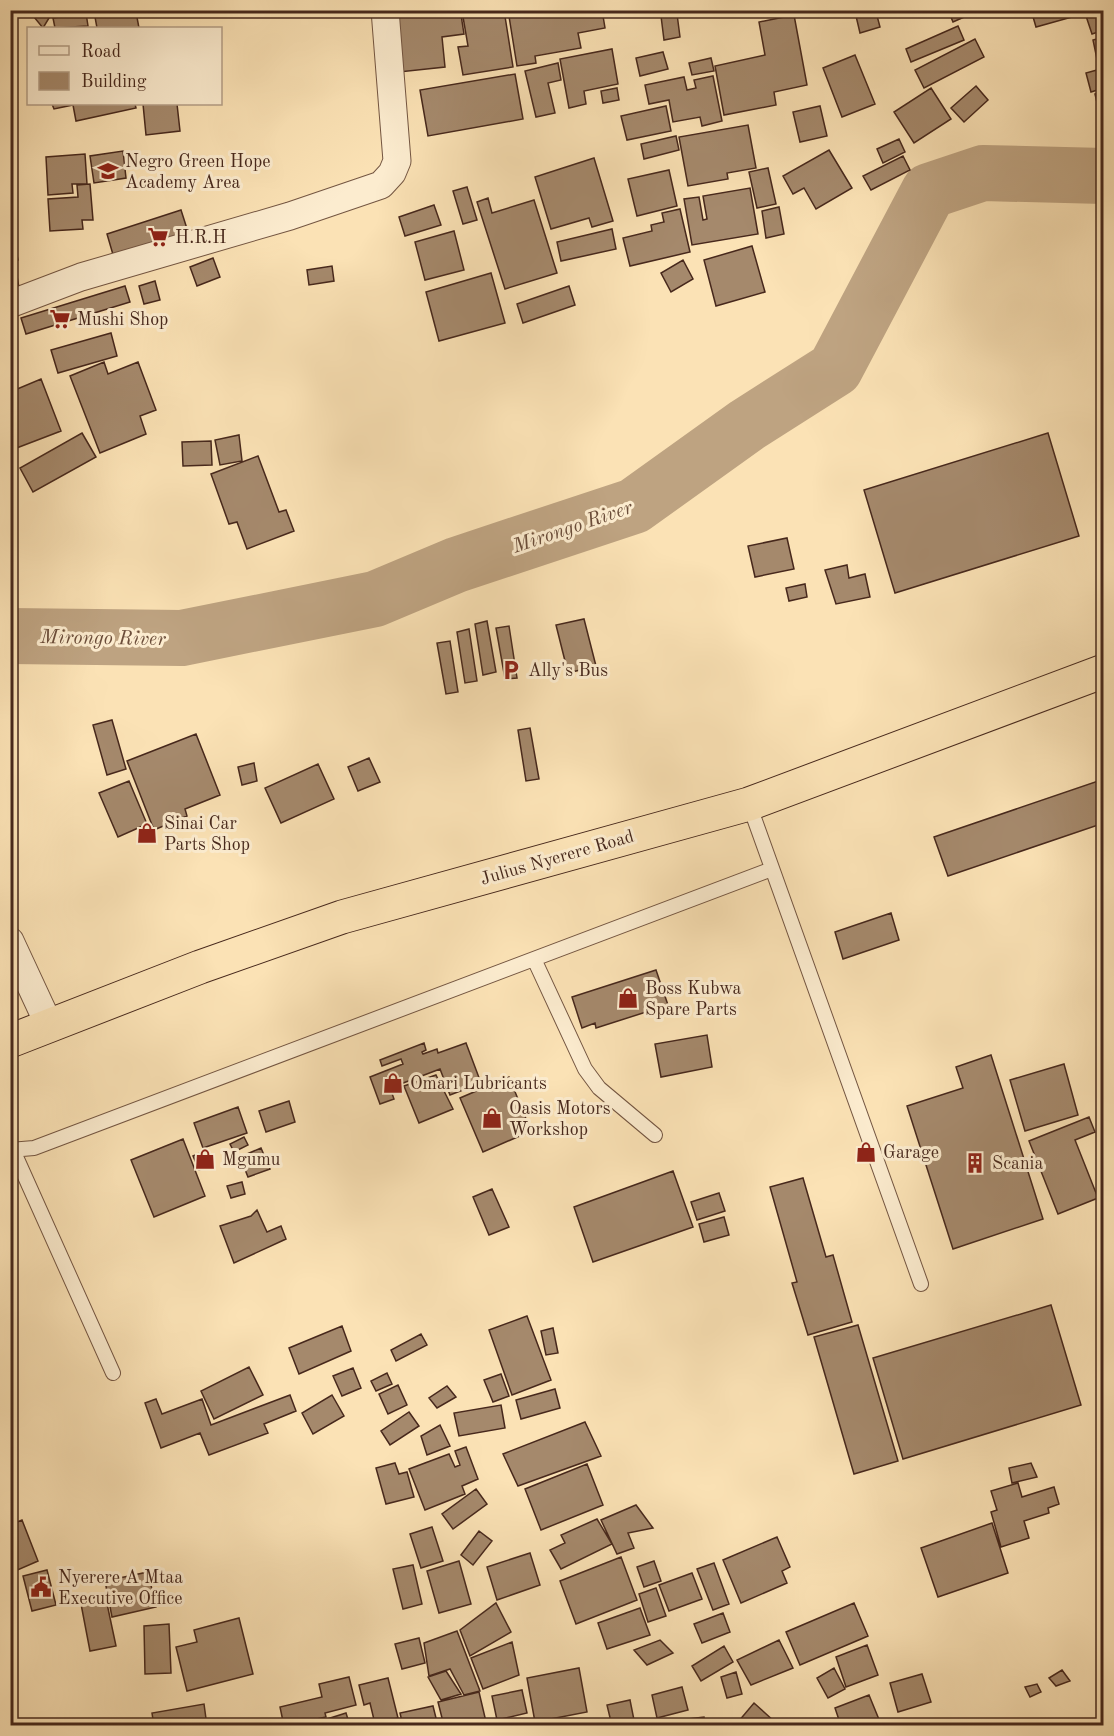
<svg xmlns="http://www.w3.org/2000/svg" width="1114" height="1736" font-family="'Old Standard TT',serif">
	<rect width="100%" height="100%" fill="#fbe2b5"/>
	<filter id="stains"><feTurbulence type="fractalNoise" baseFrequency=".00333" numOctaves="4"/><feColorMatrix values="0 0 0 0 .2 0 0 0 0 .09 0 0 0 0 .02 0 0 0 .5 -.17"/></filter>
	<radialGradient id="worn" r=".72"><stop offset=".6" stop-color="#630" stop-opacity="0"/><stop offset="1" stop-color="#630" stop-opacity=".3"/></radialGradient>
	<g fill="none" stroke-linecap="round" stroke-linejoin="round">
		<path stroke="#bea381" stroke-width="56" d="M10 636 182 638 375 599 456 565 634 506 747 425 835 369 929 191 983 173 1104 176"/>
	</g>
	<path fill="#a5896c" stroke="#47281c" stroke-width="1.5" d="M39 10H85L52 13 43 28 34 17Z
		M418 10H449L450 17 461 15 464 34 442 37 445 67 399 72 392 14Z
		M504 10 513 67 463 75 458 47 468 46 462 11Z
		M508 10H602L605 28 578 33 581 48 535 56 536 63 517 66Z
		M764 10H779L766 15Z
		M948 10H980L953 22Z
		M1031 10H1070L1072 17 1036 27Z
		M1084 10H1104V30L1092 34Z
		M136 12 139 28H97L95 17Z
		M876 12 880 27 860 33 856 16Z
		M86 13 88 26 55 28 53 18Z
		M677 14 680 37 664 40 661 16Z
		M794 15 807 85 774 92 776 105 724 115 715 66 765 55 759 22Z
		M958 26 964 40 911 62 906 49Z
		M1104 37V63L1098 64 1093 40Z
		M975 39 984 57 924 88 915 70Z
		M612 49 618 84 584 91 586 104 569 108 560 59Z
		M663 52 668 69 640 76 636 58Z
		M855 55 875 104 842 117 823 68Z
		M711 58 714 71 692 75 689 63Z
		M558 63 561 80 548 83 555 113 536 117 525 71Z
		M1104 68V88L1091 92 1086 73Z
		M515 74 523 119 428 136 420 90Z
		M713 76 722 121 702 126 700 117 673 122 669 100 649 104 645 85 684 77 687 90 696 88 694 80Z
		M976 86 988 100 964 122 951 108Z
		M617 88 619 100 603 103 601 91Z
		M931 88 951 119 914 143 894 112Z
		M1104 91V109L1099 111 1095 94Z
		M52 104H135L136 108 76 121 73 105 54 109Z
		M143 104H177L180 131 146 135Z
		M666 106 671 131 627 140 621 116Z
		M820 106 827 136 800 142 793 112Z
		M748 125 756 168 727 173 728 179 688 186 679 137Z
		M676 136 679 150 644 159 641 144Z
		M899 139 905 152 883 163 877 149Z
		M829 150 852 188 816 209 804 188 793 194 783 176Z
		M123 151 126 178 94 183 90 156Z
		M85 154 87 184H72L73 193 48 195 46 157Z
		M903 156 910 170 871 190 863 176Z
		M594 158 613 221 592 227 589 218 551 229 535 177Z
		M768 168 776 204 757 208 749 172Z
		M669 170 677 206 637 216 628 179Z
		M10 184 16 211 10 213Z
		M90 184 93 220H82L83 229 50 231 48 199 78 197 77 185Z
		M467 187 477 220 463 224 453 191Z
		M750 188 758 234 692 245 684 199 699 197 703 220 707 219 703 196Z
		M488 198 492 213 534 200 557 273 505 289 477 202Z
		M434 205 441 225 405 236 399 217Z
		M779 207 784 234 766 238 762 211Z
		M680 209 690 252 630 266 623 238 652 231 651 225 664 222 662 213Z
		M181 210 189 235 114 258 107 234Z
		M10 221 18 260 10 262Z
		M612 229 616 249 561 261 557 242Z
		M454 231 464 270 425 280 415 242Z
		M752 246 765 292 716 306 704 260Z
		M213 258 220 277 197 286 190 267Z
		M683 260 693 279 671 292 661 273Z
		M332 266 334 281 309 285 307 270Z
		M491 273 505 323 439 341 426 292Z
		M17 276 20 294 10 296V277Z
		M155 281 160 300 144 304 139 286Z
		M125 286 130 302 26 334 21 318Z
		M569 286 575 305 523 323 517 304Z
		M111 333 117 356 58 373 51 350Z
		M104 362 108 374 138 362 156 410 140 416 146 434 100 453 70 376Z
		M41 379 61 431 14 449 10 440V392Z
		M82 433 96 457 33 492 20 468Z
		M1048 433 1079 536 895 593 864 490Z
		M239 435 242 461 220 465 215 440Z
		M211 441 212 465 183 466 182 442Z
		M258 456 279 512 286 510 294 531 247 549 237 522 229 524 211 474Z
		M787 538 794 569 755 577 748 546Z
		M847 565 849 578 865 574 870 597 836 604 825 570Z
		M805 584 807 597 789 601 786 588Z
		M584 619 596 666 568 673 556 625Z
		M487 621 496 672 483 675 475 624Z
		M509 626 517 678 505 679 496 628Z
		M469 629 477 681 465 683 457 632Z
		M450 641 458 692 446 694 437 643Z
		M112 720 126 769 107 775 93 725Z
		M530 728 539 779 526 781 518 730Z
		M196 734 220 795 185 809 187 816 154 830 127 761Z
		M369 758 380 782 358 791 348 767Z
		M254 763 257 781 242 785 238 767Z
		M318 764 334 799 281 823 265 788Z
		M1104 779V823L948 876 934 837Z
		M129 781 147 824 118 837 99 793Z
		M891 913 899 940 843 959 835 932Z
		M656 970 668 1005 596 1028 595 1023 582 1028 572 997Z
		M707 1035 712 1067 661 1077 655 1044Z
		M424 1043 426 1050 422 1052 423 1054 437 1049 438 1053 466 1043 481 1083 450 1095 440 1069 390 1088 394 1099 380 1104 370 1077 403 1064 401 1059 382 1066 380 1060Z
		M991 1055 1043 1219 953 1249 907 1106 963 1088 956 1067Z
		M1064 1064 1078 1115 1025 1131 1010 1080Z
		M436 1075 453 1109 419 1123 404 1086Z
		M509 1077 531 1131 483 1152 460 1098Z
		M289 1101 295 1122 266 1132 259 1111Z
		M238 1107 247 1133 203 1148 194 1123Z
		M1089 1117 1095 1132 1075 1140 1098 1198 1058 1214 1029 1141Z
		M244 1137 248 1145 234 1152 230 1144Z
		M183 1139 205 1196 154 1217 131 1160Z
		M261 1148 270 1169 248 1177 240 1157Z
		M208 1150 213 1164 199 1170 193 1156Z
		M673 1171 693 1227 593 1262 574 1207Z
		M803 1178 826 1257 833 1255 852 1322 808 1335 792 1283 797 1282 770 1187Z
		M242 1182 245 1194 231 1198 227 1186Z
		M492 1189 509 1227 489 1235 473 1197Z
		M719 1193 725 1211 697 1220 691 1202Z
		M257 1210 267 1232 281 1226 286 1239 234 1263 220 1226 251 1216Z
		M724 1217 729 1235 704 1242 699 1224Z
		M1051 1305 1081 1405 903 1459 873 1358Z
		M527 1316 551 1380 512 1395 489 1330Z
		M858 1325 898 1461 854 1474 814 1337Z
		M342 1326 351 1351 299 1374 289 1348Z
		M553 1328 558 1353 546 1355 541 1331Z
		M421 1334 427 1345 396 1361 391 1350Z
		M249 1367 263 1395 214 1419 201 1391Z
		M353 1368 361 1388 342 1396 333 1376Z
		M387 1373 392 1384 376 1391 371 1381Z
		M501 1374 509 1396 493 1402 484 1380Z
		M398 1385 407 1405 388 1414 379 1394Z
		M447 1386 456 1397 437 1408 429 1398Z
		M555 1389 560 1408 521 1419 516 1400Z
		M290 1395 296 1411 264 1424 268 1433 209 1455 200 1433 161 1448 145 1403 156 1399 162 1414 202 1399 211 1425Z
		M332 1395 344 1416 313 1434 302 1413Z
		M501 1405 505 1428 459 1436 454 1413Z
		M409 1412 419 1426 390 1445 381 1431Z
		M585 1422 601 1456 518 1486 503 1454Z
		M440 1425 450 1446 427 1455 421 1436Z
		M466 1447 478 1479 462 1486 465 1494 425 1510 409 1469 449 1454 455 1467 460 1465 455 1451Z
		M395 1463 399 1474 407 1472 414 1497 386 1504 376 1468Z
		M1031 1463 1037 1477 1012 1483 1009 1468Z
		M587 1464 603 1505 541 1530 525 1489Z
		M1018 1483 1022 1497 1054 1487 1059 1504 1048 1508 1049 1513 1024 1521 1029 1538 1001 1547 991 1512 997 1510 991 1491Z
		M476 1489 487 1504 453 1529 442 1514Z
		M636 1505 653 1528 628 1533 634 1548 617 1554 601 1520Z
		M597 1519 612 1544 561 1569 550 1550 565 1543 561 1535Z
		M22 1520 38 1561 13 1572 10 1525Z
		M992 1523 1008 1573 938 1597 921 1548Z
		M432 1527 443 1561 421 1568 410 1534Z
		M479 1531 492 1541 473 1565 461 1555Z
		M777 1537 790 1567 782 1571 787 1583 741 1603 723 1560Z
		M530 1553 540 1585 497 1600 487 1567Z
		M621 1557 637 1600 576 1624 560 1581Z
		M459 1561 471 1604 439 1613 427 1571Z
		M654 1561 661 1581 644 1587 637 1567Z
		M714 1563 729 1604 713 1610 697 1569Z
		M413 1565 422 1604 403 1609 393 1569Z
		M47 1570 56 1605 32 1611 23 1576Z
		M148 1572 156 1607 112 1617 105 1581Z
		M692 1573 702 1599 669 1611 659 1585Z
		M656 1588 666 1616 648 1622 639 1594Z
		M106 1599 116 1646 90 1651 81 1604Z
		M496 1603 511 1632 470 1656 460 1630Z
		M854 1603 868 1636 800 1665 786 1632Z
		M640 1608 650 1635 607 1649 598 1623Z
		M723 1613 730 1632 702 1643 694 1624Z
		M239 1618 253 1674 187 1691 176 1647 197 1642 194 1630Z
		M169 1624 171 1673 145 1674 144 1626Z
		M457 1631 480 1691 464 1695 450 1669 429 1676 424 1643Z
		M419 1638 425 1663 402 1669 395 1644Z
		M660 1640 673 1653 647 1665 634 1650Z
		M779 1640 793 1668 751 1685 737 1660Z
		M512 1642 519 1675 483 1689 471 1658Z
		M867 1645 878 1675 846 1687 836 1657Z
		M724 1646 733 1662 701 1681 692 1666Z
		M579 1668 587 1712 535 1722 527 1678Z
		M834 1668 845 1689 828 1698 817 1678Z
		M1062 1670 1070 1681 1056 1686 1049 1678Z
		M446 1671 461 1694 441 1700 428 1677Z
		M736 1672 742 1694 727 1698 721 1677Z
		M922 1674 931 1702 898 1712 890 1683Z
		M349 1677 356 1705 325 1713 326 1717 284 1726 280 1707 322 1697 319 1684Z
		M388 1678 398 1718 375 1724 370 1703 364 1705 359 1685Z
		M1037 1684 1041 1692 1030 1697 1025 1687Z
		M682 1687 688 1710 657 1718 652 1695Z
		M522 1690 527 1713 497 1720 492 1696Z
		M479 1692 487 1726H444L438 1702Z
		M869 1695 880 1722 872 1726H841L835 1708Z
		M630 1700 635 1725 612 1726 607 1705Z
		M754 1703 775 1722 772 1726H742L738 1722Z
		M204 1704 207 1726H154L152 1713Z
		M433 1706 438 1726H403L400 1713Z
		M346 1713 350 1726H305Z
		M704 1717 705 1726H663L662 1722Z"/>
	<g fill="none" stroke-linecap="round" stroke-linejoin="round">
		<g stroke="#745642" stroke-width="16">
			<path id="lane" d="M749 804 921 1284
				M534 959 585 1069 599 1088 655 1135
				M10 1150 34 1148 772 869
				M13 1150 113 1373"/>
		</g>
		<g stroke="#745642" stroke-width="29">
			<path id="street" d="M10 304 81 277 290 216 381 185 392 173 397 161 385 10
				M10 941 49 1025"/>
		</g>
		<g stroke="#47281c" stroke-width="35">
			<path id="highway" d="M10 1041 200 967 342 917 749 804 1104 671"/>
		</g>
		<use href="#lane" stroke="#fceccf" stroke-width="14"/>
		<use href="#street" stroke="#fceccf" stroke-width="27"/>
		<use href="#highway" stroke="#fbe2b5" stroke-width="33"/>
	</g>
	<defs>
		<g id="school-bare" transform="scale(1.62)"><path d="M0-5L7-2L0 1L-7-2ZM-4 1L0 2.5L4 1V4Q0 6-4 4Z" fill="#8f2418" stroke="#fceccf" stroke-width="2.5" paint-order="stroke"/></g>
		<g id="supermarket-bare" transform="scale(1.62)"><path d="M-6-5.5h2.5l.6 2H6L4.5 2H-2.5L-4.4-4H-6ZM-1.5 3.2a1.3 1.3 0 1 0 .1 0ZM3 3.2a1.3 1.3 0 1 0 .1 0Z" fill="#8f2418" stroke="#fceccf" stroke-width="2.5" paint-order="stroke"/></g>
		<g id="parking-bare" transform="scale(1.62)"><path d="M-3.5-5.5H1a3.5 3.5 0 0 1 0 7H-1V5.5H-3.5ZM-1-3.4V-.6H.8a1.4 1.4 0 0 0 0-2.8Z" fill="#8f2418" stroke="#fceccf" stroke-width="2.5" paint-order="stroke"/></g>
		<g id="shop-bare" transform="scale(1.62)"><path d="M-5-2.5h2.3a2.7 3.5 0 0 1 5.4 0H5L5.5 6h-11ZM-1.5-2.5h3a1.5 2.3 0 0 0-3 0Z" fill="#8f2418" stroke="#fceccf" stroke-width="2.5" paint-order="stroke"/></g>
		<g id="building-bare" transform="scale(1.62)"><path d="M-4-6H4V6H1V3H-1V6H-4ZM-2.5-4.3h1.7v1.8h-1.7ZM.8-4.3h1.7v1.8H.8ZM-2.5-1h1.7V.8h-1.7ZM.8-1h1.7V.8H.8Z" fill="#8f2418" stroke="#fceccf" stroke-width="2.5" paint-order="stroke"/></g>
		<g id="civic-bare" transform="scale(1.62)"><path d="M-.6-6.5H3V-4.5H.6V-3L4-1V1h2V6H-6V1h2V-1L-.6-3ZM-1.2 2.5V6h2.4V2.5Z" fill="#8f2418" stroke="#fceccf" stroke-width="2.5" paint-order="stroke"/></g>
	</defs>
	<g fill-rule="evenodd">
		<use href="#school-bare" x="108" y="171"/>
		<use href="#supermarket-bare" x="158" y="237"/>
		<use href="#supermarket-bare" x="60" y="319"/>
		<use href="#parking-bare" x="511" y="670"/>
		<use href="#shop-bare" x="147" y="833"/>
		<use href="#shop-bare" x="628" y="998"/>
		<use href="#shop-bare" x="393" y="1083"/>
		<use href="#shop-bare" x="492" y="1118"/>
		<use href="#shop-bare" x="866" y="1152"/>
		<use href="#shop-bare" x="205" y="1159"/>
		<use href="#building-bare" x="975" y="1163"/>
		<use href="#civic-bare" x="41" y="1587"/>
	</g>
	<g text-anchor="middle" stroke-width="6" stroke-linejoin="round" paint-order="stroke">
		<g font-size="18" fill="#47281c" stroke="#fceccf" text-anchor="start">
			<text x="125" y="167">Negro Green Hope<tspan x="125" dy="21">Academy Area</tspan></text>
			<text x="175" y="243">H.R.H</text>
			<text x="77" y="325">Mushi Shop</text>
			<text x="528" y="676">Ally's Bus</text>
			<text x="164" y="829">Sinai Car<tspan x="164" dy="21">Parts Shop</tspan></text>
			<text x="645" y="994">Boss Kubwa<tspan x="645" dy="21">Spare Parts</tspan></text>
			<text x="410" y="1089">Omari Lubricants</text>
			<text x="509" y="1114">Oasis Motors<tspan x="509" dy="21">Workshop</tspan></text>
			<text x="883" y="1158">Garage</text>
			<text x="222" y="1165">Mgumu</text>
			<text x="992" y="1169">Scania</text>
			<text x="58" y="1583">Nyerere A Mtaa<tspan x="58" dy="21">Executive Office</tspan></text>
		</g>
		<g font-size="18" fill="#47281c" stroke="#fceccf">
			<text transform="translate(557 857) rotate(-16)" y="6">Julius Nyerere Road</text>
		</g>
		<g font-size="20" font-style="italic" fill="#6b4d3a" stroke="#fceccf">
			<text transform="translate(572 526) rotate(-19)" y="7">Mirongo River</text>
			<text transform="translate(103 637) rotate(1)" y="7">Mirongo River</text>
		</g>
	</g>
	<rect width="1114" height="1736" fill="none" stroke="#fbe2b5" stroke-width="36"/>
	<rect x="12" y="12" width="1090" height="1712" fill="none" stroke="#47281c" stroke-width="3"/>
	<rect x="18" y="18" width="1078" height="1700" fill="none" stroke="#47281c" stroke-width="1.5"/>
	<rect x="27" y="27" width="195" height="78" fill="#fceccf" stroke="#b49e87" stroke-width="1.5"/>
	<rect x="39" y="46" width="30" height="9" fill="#fceccf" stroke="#b49e87" stroke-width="1.5"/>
	<text x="81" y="57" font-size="18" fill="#47281c">Road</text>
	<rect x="39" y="72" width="30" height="18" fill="#a5896c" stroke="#b49e87" stroke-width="1.5"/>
	<text x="81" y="87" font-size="18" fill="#47281c">Building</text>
	<rect width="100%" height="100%" filter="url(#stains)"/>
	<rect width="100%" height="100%" fill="url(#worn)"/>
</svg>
